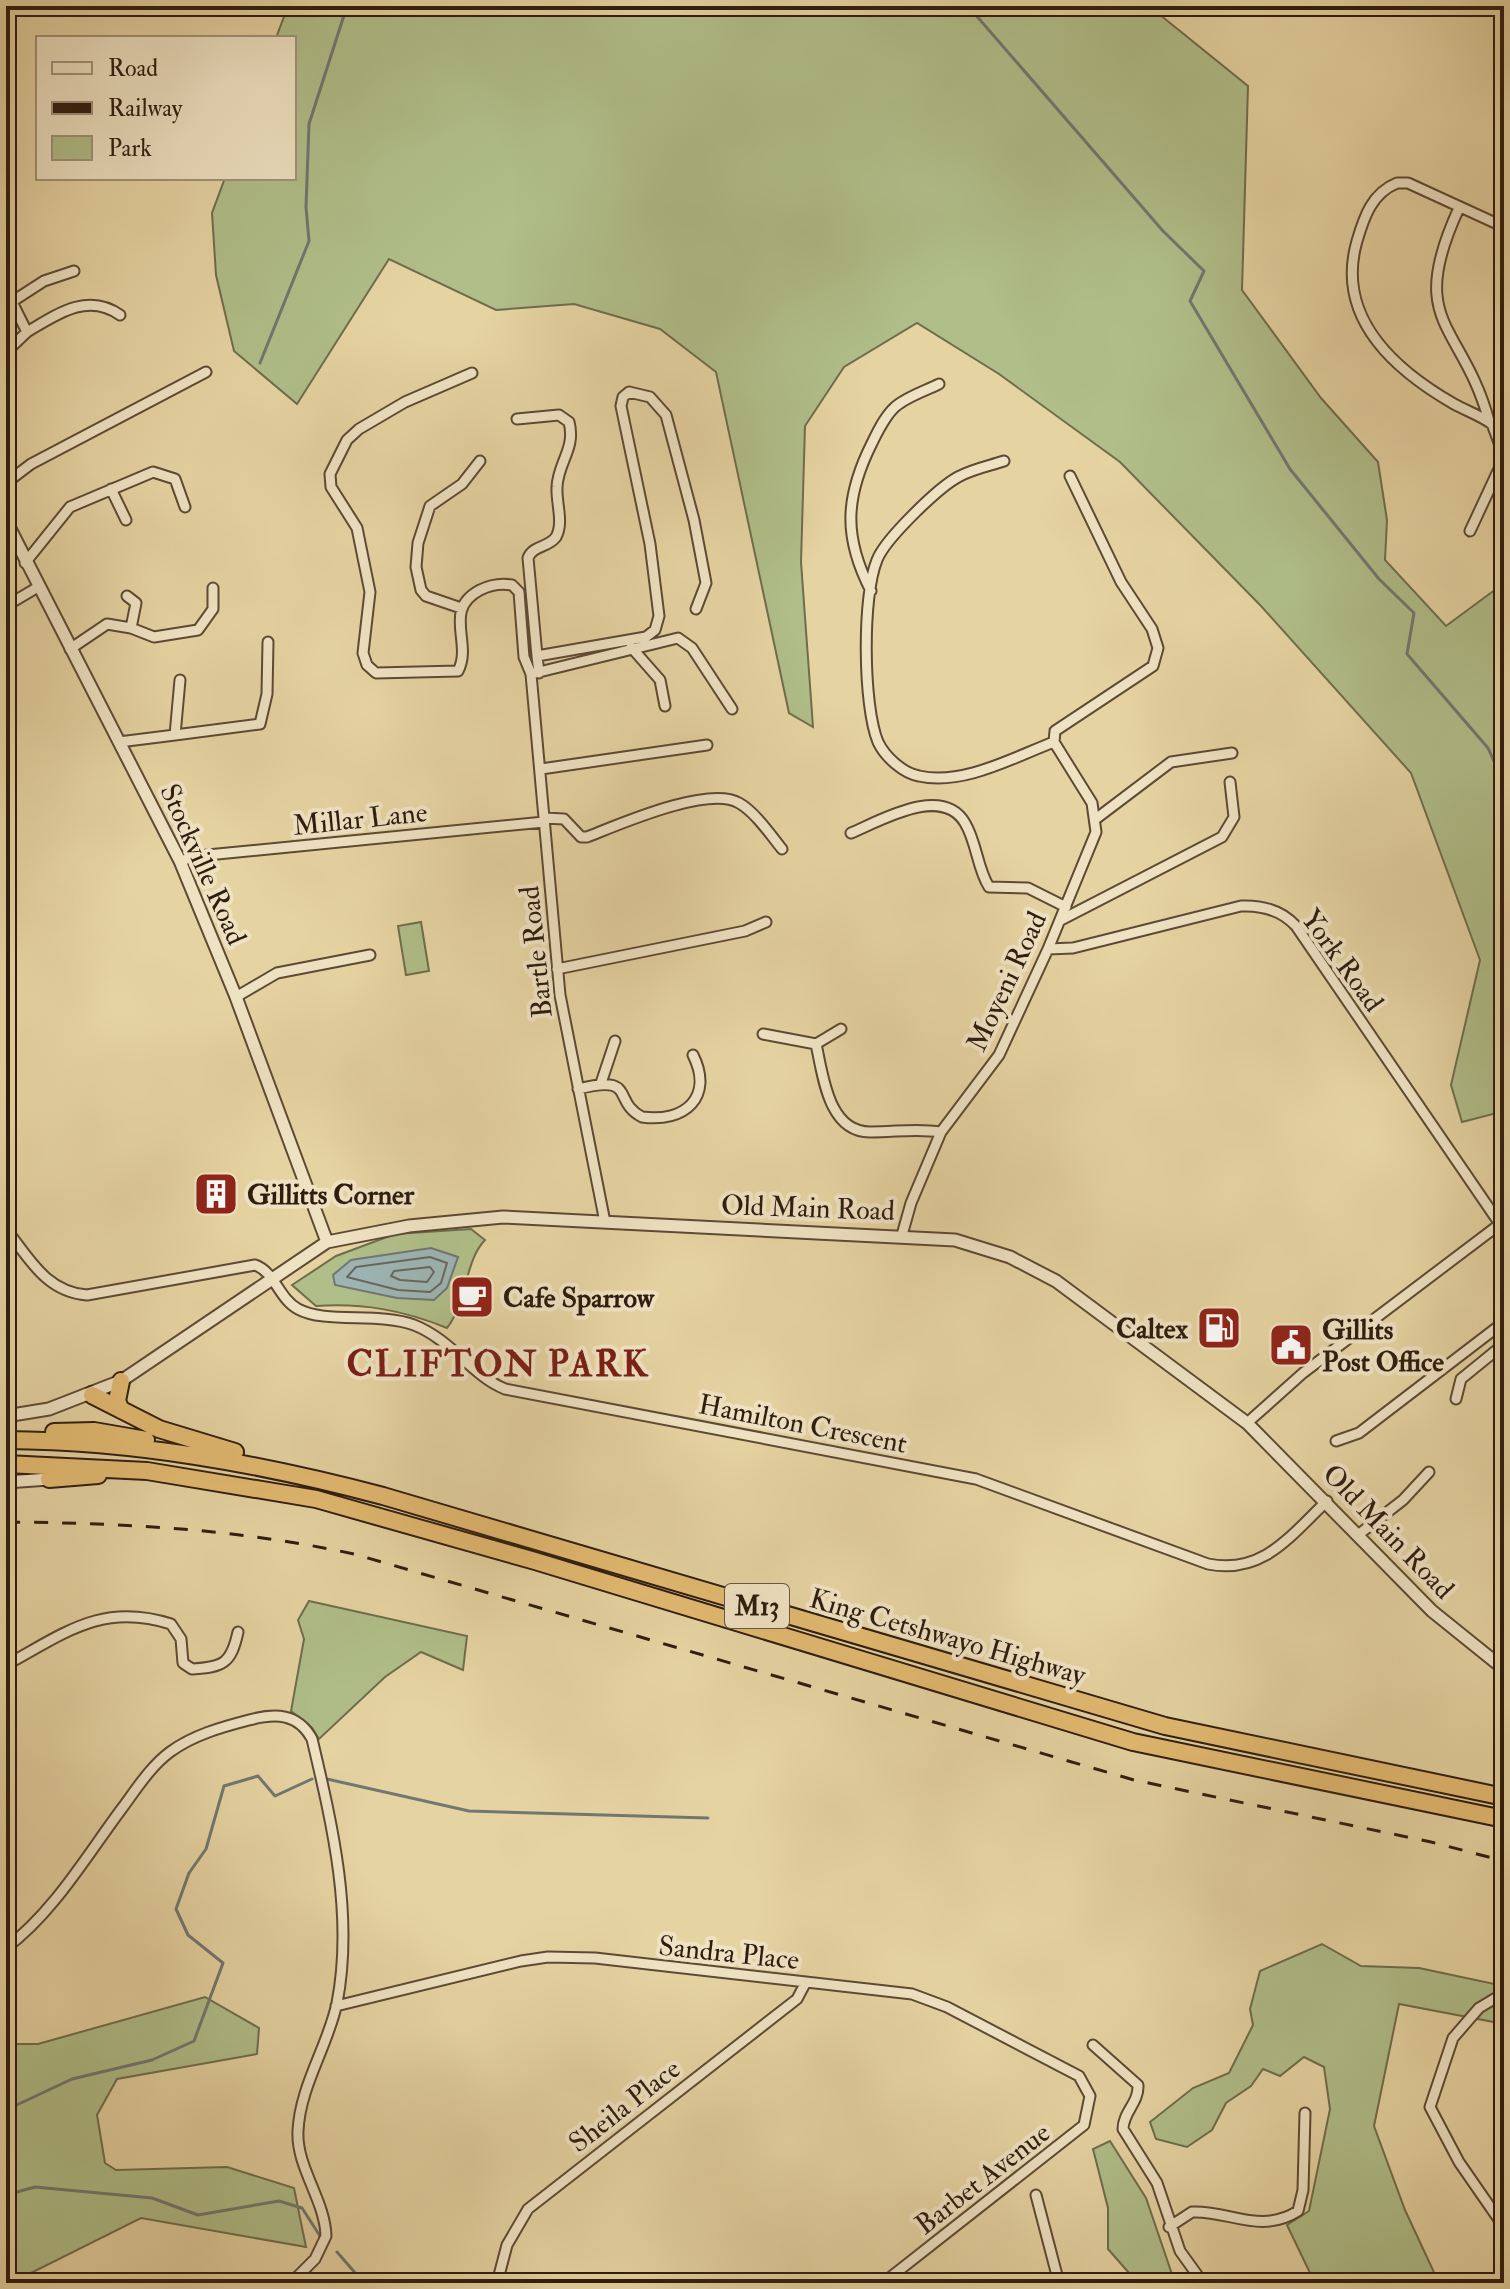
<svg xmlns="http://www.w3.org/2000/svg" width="1510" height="2289" font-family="'IM FELL Double Pica',serif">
	<rect width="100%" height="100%" fill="#e6d3a2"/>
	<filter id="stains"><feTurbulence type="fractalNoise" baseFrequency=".0025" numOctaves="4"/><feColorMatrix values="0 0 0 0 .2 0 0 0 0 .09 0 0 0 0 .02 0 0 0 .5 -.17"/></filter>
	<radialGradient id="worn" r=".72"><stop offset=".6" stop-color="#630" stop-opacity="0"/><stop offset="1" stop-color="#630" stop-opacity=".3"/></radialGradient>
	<path fill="#b0be89" stroke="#6f6d4c" stroke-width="2" d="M288 6H1149L1248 86 1242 290 1321 398 1378 462 1387 520 1385 560 1446 626 1496 589 1504 597V1084L1497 1113 1462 1122 1451 1085 1480 960 1411 773 1261 606 1120 462 999 374 917 323 844 367 805 426 801 562 813 727 789 713 716 372 660 329 574 304 496 310 389 259 297 404 234 351 216 275 212 213 225 178H294V38H276Z
		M421 922 429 971 406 975 398 926Z
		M471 1229 485 1240C465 1260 467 1302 447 1328 403 1310 363 1303 316 1306L292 1285 336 1256 395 1234Z
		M309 1601 467 1636 463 1670 421 1652 385 1677 319 1739 312 1728 291 1711 304 1639 298 1620Z
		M1322 1944 1361 1966 1419 1968 1504 1986V2024L1399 2004 1374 2126 1405 2210 1439 2283H1322L1311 2275 1287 2225 1309 2211 1330 2109 1324 2067 1304 2057 1280 2076 1263 2069 1251 2086 1226 2103 1212 2130 1187 2147 1156 2139 1150 2122 1193 2088 1229 2073 1253 2025 1250 2009 1260 1971Z
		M205 1997 259 2028 257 2054 117 2079 97 2115 105 2163 116 2170 227 2167 294 2188 306 2247 141 2218 17 2280H6V2044H38Z
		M1110 2141 1146 2198 1175 2283H1130V2274L1108 2249V2208L1093 2149Z"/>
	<path fill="#9db4b2" stroke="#717771" stroke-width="2" d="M431 1248 458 1257 447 1288 434 1300 397 1298 335 1285 333 1275 351 1260Z"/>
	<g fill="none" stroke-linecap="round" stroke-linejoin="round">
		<path stroke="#666860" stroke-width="2" d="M430 1257 447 1263 441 1283 430 1292 398 1290 347 1277 356 1267Z
			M430 1267 434 1272 427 1282 400 1280 391 1276 394 1271Z"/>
		<path stroke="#717771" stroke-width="3" d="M968 6 1163 231 1204 271 1190 301 1290 469 1379 579 1414 613 1407 654 1488 748 1504 783
			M260 363 309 241 306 207 309 124 347 6
			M1495 950 1504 926
			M327 1779 469 1811 708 1818
			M6 2110 72 2079 152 2060 194 2041 223 1963 188 1935 176 1909 189 1873 206 1849 224 1786 258 1776 275 1796 312 1779
			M6 2195 35 2187 152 2198 198 2215 279 2201 302 2208 320 2236
			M337 2252 364 2283"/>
		<g stroke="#5c4a34" stroke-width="13">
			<path id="minor" d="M1459 208C1405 325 1462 322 1489 421
				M1504 227 1408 183H1397C1372 193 1364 217 1357 241 1335 317 1393 369 1454 404 1467 411 1481 416 1492 424L1504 456
				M6 290 27 332 6 352
				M13 301 44 281 74 271
				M27 332C57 314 88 292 120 315
				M472 373 405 402 359 429 347 440 330 474 331 487 357 528 370 592 363 653 367 665 376 673 458 671C473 643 442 610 480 590 490 585 501 583 512 585L519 592 524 657 531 674 560 995 605 1222
				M517 419 559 415 569 422C576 449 558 462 557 487 556 503 564 523 556 537 548 548 533 545 528 558L537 656
				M1004 461C989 466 972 469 958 477 938 488 885 539 877 560 862 596 863 706 878 742 885 757 903 773 919 776 963 786 1014 757 1054 742
				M6 483 31 464 206 372
				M111 489 126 520
				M1470 531 1504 458
				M25 563 70 507 153 472 175 479 185 507
				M871 591C843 537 845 497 872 443 878 431 885 416 895 407 906 397 925 391 939 384
				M127 596 136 603 131 628
				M6 606 38 587
				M461 608 426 596 421 590 416 567 418 543 430 506 462 484 480 461
				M631 647 660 680 665 706
				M70 649 107 624 131 628 154 637 198 630 213 609V588
				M535 673 678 638 692 648 732 709
				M539 673 537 656 646 637 655 630 659 616 650 544 621 406 623 397 629 392 650 397 666 415 694 520 706 583 696 609
				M175 735 260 724 267 694 268 642
				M119 742 175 735 180 680
				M541 769 707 745
				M544 818 564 819 581 837H587C618 825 708 785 739 803 755 812 770 834 782 849
				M1097 818 1171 762 1232 753
				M851 833C880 821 942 784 965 823 977 843 977 868 989 887L1028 888 1066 907
				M180 861 197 856 544 822
				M1061 920 1222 837 1234 817 1230 782
				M1048 949 1073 948 1241 906C1262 905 1281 910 1296 926L1504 1230
				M557 969 745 931 766 922
				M236 997 277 973 370 955
				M763 1034 816 1044C823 1075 828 1133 871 1132 896 1132 916 1128 941 1132
				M816 1044 841 1029
				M601 1083 615 1041
				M578 1089C638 1074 611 1101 642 1117 685 1123 714 1097 693 1055
				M6 1229C29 1258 46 1292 87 1295L255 1265C275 1272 279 1299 298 1309 325 1324 379 1312 414 1325 452 1340 471 1375 505 1389L976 1479 1208 1564C1263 1575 1290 1536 1327 1501
				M902 1235 911 1203 941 1132 999 1055 1048 949 1096 832 1092 803 1054 742 1055 731 1153 666 1158 648 1152 629 1121 582 1070 476
				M1456 1399 1461 1379 1504 1344
				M1247 1423 1303 1373 1504 1221
				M1336 1441 1359 1433 1504 1322
				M1358 1535 1403 1500 1429 1472
				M6 1665C65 1633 102 1602 171 1624L181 1639 183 1663 192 1669C223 1667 231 1664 238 1632
				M6 1948C54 1912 87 1855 123 1807 137 1788 151 1766 170 1752 193 1735 222 1727 249 1720 275 1713 298 1713 312 1739 332 1824 354 1915 337 2003 328 2046 300 2086 298 2131 296 2167 325 2200 326 2236L315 2259 291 2283
				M1504 1993 1479 2008 1453 2038 1430 2107 1459 2162 1504 2227
				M336 2006 521 1961 548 1957 595 1958 912 1994 947 2007 1079 2076 1090 2096 1084 2125 883 2283
				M1093 2045 1138 2085C1139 2103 1123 2112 1123 2129L1157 2183 1180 2251 1203 2283
				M1036 2195 1059 2283
				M1169 2227 1192 2212C1229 2210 1260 2235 1298 2211L1303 2190 1305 2113
				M497 2283 507 2245 528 2209 797 1999 806 1982"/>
		</g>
		<g stroke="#5c4a34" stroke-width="15">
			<path id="tertiary" d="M6 11 11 6
				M6 521 180 861 236 997 327 1242
				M6 1416 49 1409 121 1381 327 1242 409 1226 503 1217 955 1240 1010 1257 1056 1281 1247 1423 1432 1611 1504 1669
				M6 1482 49 1479"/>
		</g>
		<g stroke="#2e1c0f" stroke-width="20">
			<path id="motorway" d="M92 1395 159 1429 235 1452
				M121 1410 117 1401 121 1381
				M54 1432 94 1431 146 1440
				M6 1440C135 1441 258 1463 383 1496L1165 1726 1504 1797
				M6 1464 147 1471 316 1499 535 1561 1133 1742 1504 1819
				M49 1479 98 1475"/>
		</g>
		<use href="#minor" stroke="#efe2c3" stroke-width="9"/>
		<use href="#tertiary" stroke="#efe2c3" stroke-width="11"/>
		<use href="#motorway" stroke="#e3ba71" stroke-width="16"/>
		<path stroke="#2e1c0f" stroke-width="3" stroke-dasharray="14 14" stroke-linecap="butt" d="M6 1522C124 1523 238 1529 354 1554L1134 1780 1431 1842 1504 1861"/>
	</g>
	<defs>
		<g id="building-square" transform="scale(2.3)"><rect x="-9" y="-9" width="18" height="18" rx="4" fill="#8f2418" stroke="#efe2c3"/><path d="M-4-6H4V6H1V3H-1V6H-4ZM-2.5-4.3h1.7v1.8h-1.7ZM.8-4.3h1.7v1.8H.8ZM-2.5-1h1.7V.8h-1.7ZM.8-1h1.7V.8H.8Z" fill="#fff"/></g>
		<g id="cafe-square" transform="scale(2.3)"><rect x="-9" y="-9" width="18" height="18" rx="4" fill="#8f2418" stroke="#efe2c3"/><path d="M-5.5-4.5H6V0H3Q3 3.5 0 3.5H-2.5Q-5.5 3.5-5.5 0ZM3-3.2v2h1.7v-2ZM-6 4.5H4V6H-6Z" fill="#fff"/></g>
		<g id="fuel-square" transform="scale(2.3)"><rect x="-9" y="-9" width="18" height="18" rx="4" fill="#8f2418" stroke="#efe2c3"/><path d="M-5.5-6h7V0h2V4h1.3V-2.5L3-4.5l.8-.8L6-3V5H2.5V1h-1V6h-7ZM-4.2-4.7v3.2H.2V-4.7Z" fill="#fff"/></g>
		<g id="civic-square" transform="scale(2.3)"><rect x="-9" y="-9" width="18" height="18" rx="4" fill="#8f2418" stroke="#efe2c3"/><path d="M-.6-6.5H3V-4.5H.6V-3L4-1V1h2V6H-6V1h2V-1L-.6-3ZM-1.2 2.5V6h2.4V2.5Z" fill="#fff"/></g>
	</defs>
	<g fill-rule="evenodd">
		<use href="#building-square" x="216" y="1194"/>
		<use href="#cafe-square" x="472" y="1297"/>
		<use href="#fuel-square" x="1219" y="1328"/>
		<use href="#civic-square" x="1291" y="1345"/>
	</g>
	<g text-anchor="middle" stroke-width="8" stroke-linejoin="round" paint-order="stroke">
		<rect fill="#efe2c3" stroke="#685745" stroke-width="2" x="725" y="1584" width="64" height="44" rx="6"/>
		<g font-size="26" font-weight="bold" fill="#2e1c0f">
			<text x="757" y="1615">M13</text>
		</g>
		<g font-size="28" fill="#2e1c0f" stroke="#efe2c3">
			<text transform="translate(360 818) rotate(-6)" y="10">Millar Lane</text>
			<text transform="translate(204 864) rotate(66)" y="10">Stockville Road</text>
			<text transform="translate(535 952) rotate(-96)" y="10">Bartle Road</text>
			<text transform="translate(1343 960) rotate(54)" y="10">York Road</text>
			<text transform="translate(1006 981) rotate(-65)" y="10">Moyeni Road</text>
			<text transform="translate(808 1207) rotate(2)" y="10">Old Main Road</text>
			<text transform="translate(803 1423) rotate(11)" y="10">Hamilton Crescent</text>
			<text transform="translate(1389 1531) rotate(46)" y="10">Old Main Road</text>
			<text transform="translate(948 1636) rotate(16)" y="10">King Cetshwayo Highway</text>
			<text transform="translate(729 1952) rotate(6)" y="10">Sandra Place</text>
			<text transform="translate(624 2105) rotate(-38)" y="10">Sheila Place</text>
			<text transform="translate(982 2178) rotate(-38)" y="10">Barbet Avenue</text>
		</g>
		<g font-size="28" font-weight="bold" fill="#2e1c0f" stroke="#efe2c3" text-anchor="start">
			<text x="247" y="1204">Gillitts Corner</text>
			<text x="503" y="1307">Cafe Sparrow</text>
			<text x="1188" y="1338" text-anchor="end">Caltex</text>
			<text x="1322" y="1339">Gillits<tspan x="1322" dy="32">Post Office</tspan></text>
		</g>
		<g font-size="36" font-weight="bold" letter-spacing="2" fill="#7a1f14" stroke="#efe2c3">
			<text x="498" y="1376">CLIFTON PARK</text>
		</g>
	</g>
	<rect width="1510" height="2289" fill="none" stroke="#e6d3a2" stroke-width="32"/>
	<rect x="8" y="8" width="1494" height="2273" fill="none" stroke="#2e1c0f" stroke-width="4"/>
	<rect x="16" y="16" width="1478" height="2257" fill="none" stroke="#2e1c0f" stroke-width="2"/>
	<rect x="36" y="36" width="260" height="144" fill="#efe2c3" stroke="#a2937b" stroke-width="2"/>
	<rect x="52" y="62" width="40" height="12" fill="#efe2c3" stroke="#a2937b" stroke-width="2"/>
	<text x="108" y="76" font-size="24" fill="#2e1c0f">Road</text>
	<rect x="52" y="102" width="40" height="12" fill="#2e1c0f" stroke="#a2937b" stroke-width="2"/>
	<text x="108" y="116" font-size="24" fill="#2e1c0f">Railway</text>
	<rect x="52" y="136" width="40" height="24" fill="#b0be89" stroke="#a2937b" stroke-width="2"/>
	<text x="108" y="156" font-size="24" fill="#2e1c0f">Park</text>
	<rect width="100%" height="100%" filter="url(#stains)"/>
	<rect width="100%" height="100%" fill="url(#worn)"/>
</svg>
